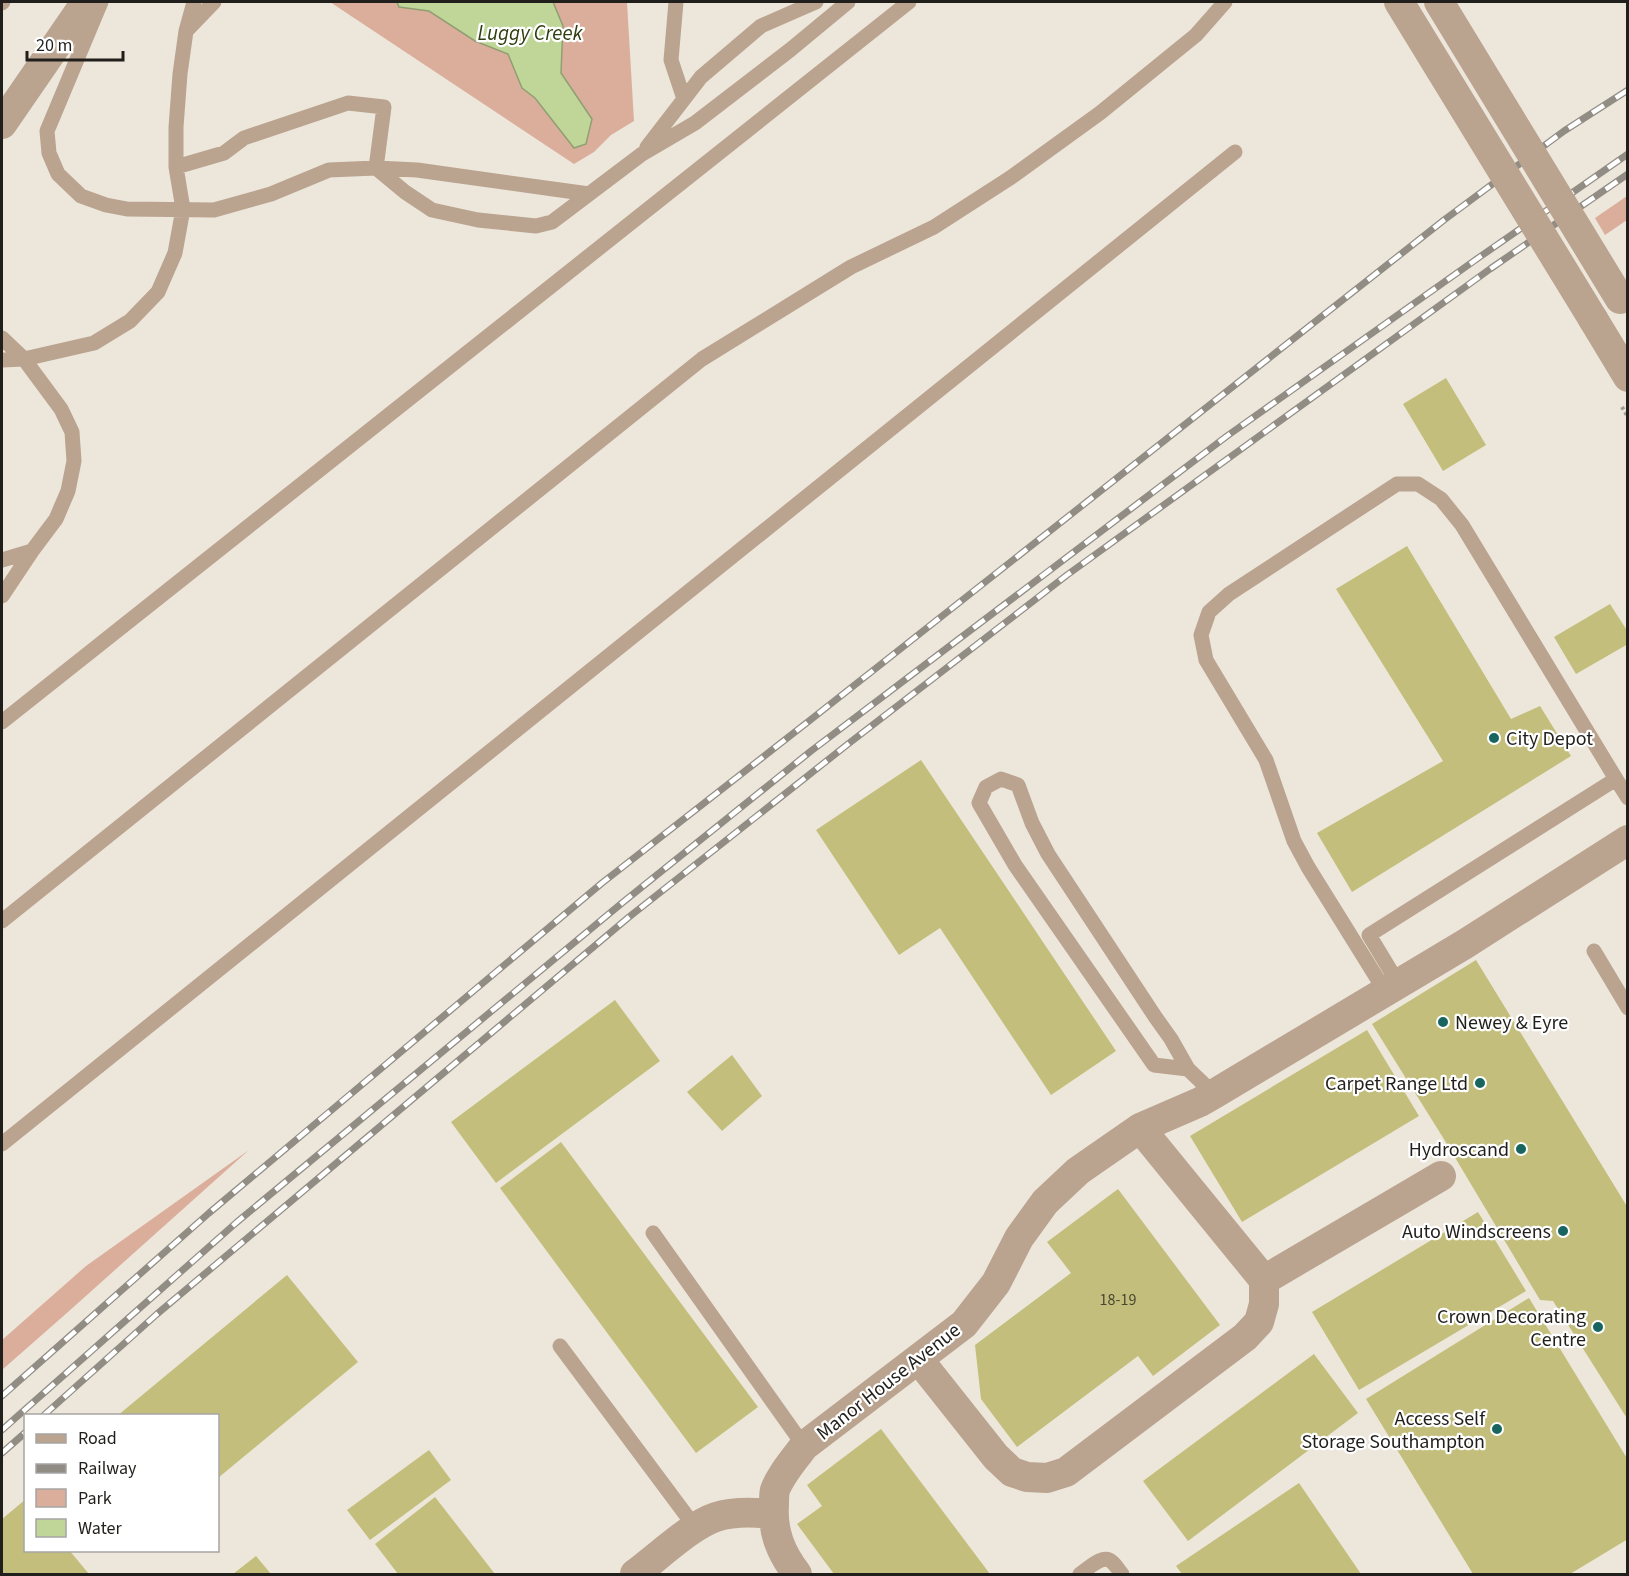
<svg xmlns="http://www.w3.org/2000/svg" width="1629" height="1576" font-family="'Source Sans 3',sans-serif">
	<rect width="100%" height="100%" fill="#ede7db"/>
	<path fill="#dbae9c" d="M330 2H627L634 121 611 135 594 152 574 164Z
		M1627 196V220L1605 235 1595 218Z
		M249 1150 68 1312 2 1370V1340L86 1266Z"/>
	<path fill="#bfd698" stroke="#909f72" stroke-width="1.5" d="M397 2H553L563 26 561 73 592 119 586 144 574 148 535 98 522 88 508 54 475 41 429 11 399 7Z"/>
	<path fill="#c3be7b" d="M1446 378 1486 445 1443 471 1403 404Z
		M1407 546 1511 719 1540 706 1571 756 1352 892 1317 833 1443 761 1336 589Z
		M1610 604 1628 632V644L1576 674 1554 637Z
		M921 760 1116 1051 1051 1095 940 928 899 955 816 830Z
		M1476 960 1628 1208V1420L1553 1301 1540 1300 1447 1144 1372 1024Z
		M615 1000 660 1061 496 1183 451 1122Z
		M1367 1030 1419 1116 1242 1222 1190 1136Z
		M732 1055 762 1096 722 1131 687 1092Z
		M561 1142 758 1407 696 1453 500 1188Z
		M1118 1189 1220 1325 1153 1376 1138 1356 1017 1447 981 1399 975 1345 1071 1273 1047 1242Z
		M1478 1212 1526 1291 1359 1390 1312 1312Z
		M287 1275 358 1362 218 1478V1416H117Z
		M1529 1298 1628 1460V1539L1570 1574H1473L1366 1399Z
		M1314 1354 1358 1413 1188 1541 1143 1481Z
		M881 1429 990 1574H834L797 1524 822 1506 807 1485Z
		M429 1450 451 1480 370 1540 347 1510Z
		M1299 1483 1361 1574H1182L1176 1566Z
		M435 1497 495 1574H398L375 1544Z
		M26 1499V1550H69L89 1574H2V1519Z
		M256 1556 271 1574H233Z"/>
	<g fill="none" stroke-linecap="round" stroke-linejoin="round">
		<path stroke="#a09b92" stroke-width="4" stroke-dasharray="3 3" stroke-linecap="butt" d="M1622 407 1628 417"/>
		<path stroke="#baa38f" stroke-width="15" d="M101 2 47 131 49 153 58 174 81 196 106 205 127 209 214 210 271 194 329 170 376 168 417 170 589 194
			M676 2 671 60 684 99
			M2 3 3 2
			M188 29 214 2
			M647 147 701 77 761 26 816 2
			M176 167 224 153 244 138 348 103 384 107 376 168
			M376 168 405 192 432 210 478 220 536 226 552 222 642 154 695 123 790 50 848 2
			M2 338 24 359 61 409 72 432 74 461 68 491 56 519 32 551 2 596
			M2 360 24 359 94 343 130 321 158 292 175 253 183 209 176 167V127L180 74 186 31 194 2
			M2 560 32 551
			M2 722 909 2
			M2 921 702 359 851 267 934 227 1010 178 1100 113 1196 35 1225 2
			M1594 951 1628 1008
			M1398 983 1369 935 1616 779 1628 798
			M1385 991 1308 867 1294 841 1266 760 1206 660 1201 635 1209 612 1229 594 1397 484H1418L1441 499 1462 525 1616 779
			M1188 1069 1154 1065 1015 865 979 803 986 787 1001 779 1018 785 1032 823 1048 854 1156 1018 1171 1039 1188 1069 1214 1094
			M2 1144 1235 152
			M653 1233 804 1446
			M560 1346 695 1527
			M1080 1574C1088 1569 1103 1553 1112 1562 1116 1565 1119 1571 1122 1574"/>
		<path stroke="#baa38f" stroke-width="30" d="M2 124 86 2
			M1593 319 1628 377
			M1264 1280 1441 1176
			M919 1360 996 1457 1012 1472 1027 1477 1047 1478 1066 1472 1245 1337 1259 1322 1264 1304V1280L1140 1128
			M635 1574C657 1558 691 1525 716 1517 734 1511 754 1512 773 1514
			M797 1574C781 1553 772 1532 774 1504 774 1500 774 1494 775 1490 781 1474 794 1460 804 1446L964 1324 996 1283 1019 1238 1045 1202 1078 1171 1140 1128 1200 1102 1214 1094 1465 944 1628 840"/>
		<g stroke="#918d85" stroke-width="7">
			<path id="rail" d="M2 1396 209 1213 602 883 809 721 1444 220 1564 131 1628 90
				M43 1416 157 1314 629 917 848 744 1067 575 1490 269 1628 174
				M2 1430 237 1222 622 903 811 751 1227 436 1481 256 1628 154
				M2 1453 26 1432"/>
		</g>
		<use href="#rail" stroke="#fff" stroke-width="4.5" stroke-dasharray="14" stroke-linecap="butt"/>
		<path stroke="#baa38f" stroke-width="30" d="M1399 2 1593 319
			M1439 2 1620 299"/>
	</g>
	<g fill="#18645e" stroke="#fff" stroke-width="2">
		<circle cx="1494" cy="738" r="6"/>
		<circle cx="1443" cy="1022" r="6"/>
		<circle cx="1480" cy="1083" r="6"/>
		<circle cx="1521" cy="1149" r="6"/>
		<circle cx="1563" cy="1231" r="6"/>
		<circle cx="1598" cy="1327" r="6"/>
		<circle cx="1497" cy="1429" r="6"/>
	</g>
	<g text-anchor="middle" stroke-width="4.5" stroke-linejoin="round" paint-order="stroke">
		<g font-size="16" fill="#4a4733">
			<text x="1118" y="1305">18-19</text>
		</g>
		<g font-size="20" fill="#211f1b" stroke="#fff" text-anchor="end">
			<text x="1506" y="745" text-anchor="start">City Depot</text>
			<text x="1455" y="1029" text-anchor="start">Newey &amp; Eyre</text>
			<text x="1468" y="1090">Carpet Range Ltd</text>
			<text x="1509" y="1156">Hydroscand</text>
			<text x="1551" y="1238">Auto Windscreens</text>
			<text x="1586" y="1323">Crown Decorating<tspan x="1586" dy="23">Centre</tspan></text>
			<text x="1485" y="1425">Access Self<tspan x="1485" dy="23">Storage Southampton</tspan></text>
		</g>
		<g font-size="20" fill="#211f1b" stroke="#fff">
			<text transform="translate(888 1381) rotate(-38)" y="7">Manor House Avenue</text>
		</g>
		<g font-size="21" font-style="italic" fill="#2f3e10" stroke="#fff">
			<text x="530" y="40">Luggy Creek</text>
		</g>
	</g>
	<rect width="1629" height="1576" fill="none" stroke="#211f1b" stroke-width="6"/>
	<rect x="24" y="1414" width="195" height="138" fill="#ffffff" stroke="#a6a5a4" stroke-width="1.5"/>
	<rect x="36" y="1434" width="30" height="9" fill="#baa38f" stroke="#a6a5a4" stroke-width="1.5"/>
	<text x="78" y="1444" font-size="18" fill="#211f1b">Road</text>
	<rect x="36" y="1464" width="30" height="9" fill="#918d85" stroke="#a6a5a4" stroke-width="1.5"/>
	<text x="78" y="1474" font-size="18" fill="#211f1b">Railway</text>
	<rect x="36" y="1489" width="30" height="18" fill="#dbae9c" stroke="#a6a5a4" stroke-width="1.5"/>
	<text x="78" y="1504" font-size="18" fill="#211f1b">Park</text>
	<rect x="36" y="1519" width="30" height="18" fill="#bfd698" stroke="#a6a5a4" stroke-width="1.5"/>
	<text x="78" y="1534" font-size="18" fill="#211f1b">Water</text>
	<path d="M27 51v9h96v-9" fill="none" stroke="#211f1b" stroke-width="3"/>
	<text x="36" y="51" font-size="18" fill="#211f1b" stroke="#ffffff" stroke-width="4.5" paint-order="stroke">20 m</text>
</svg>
